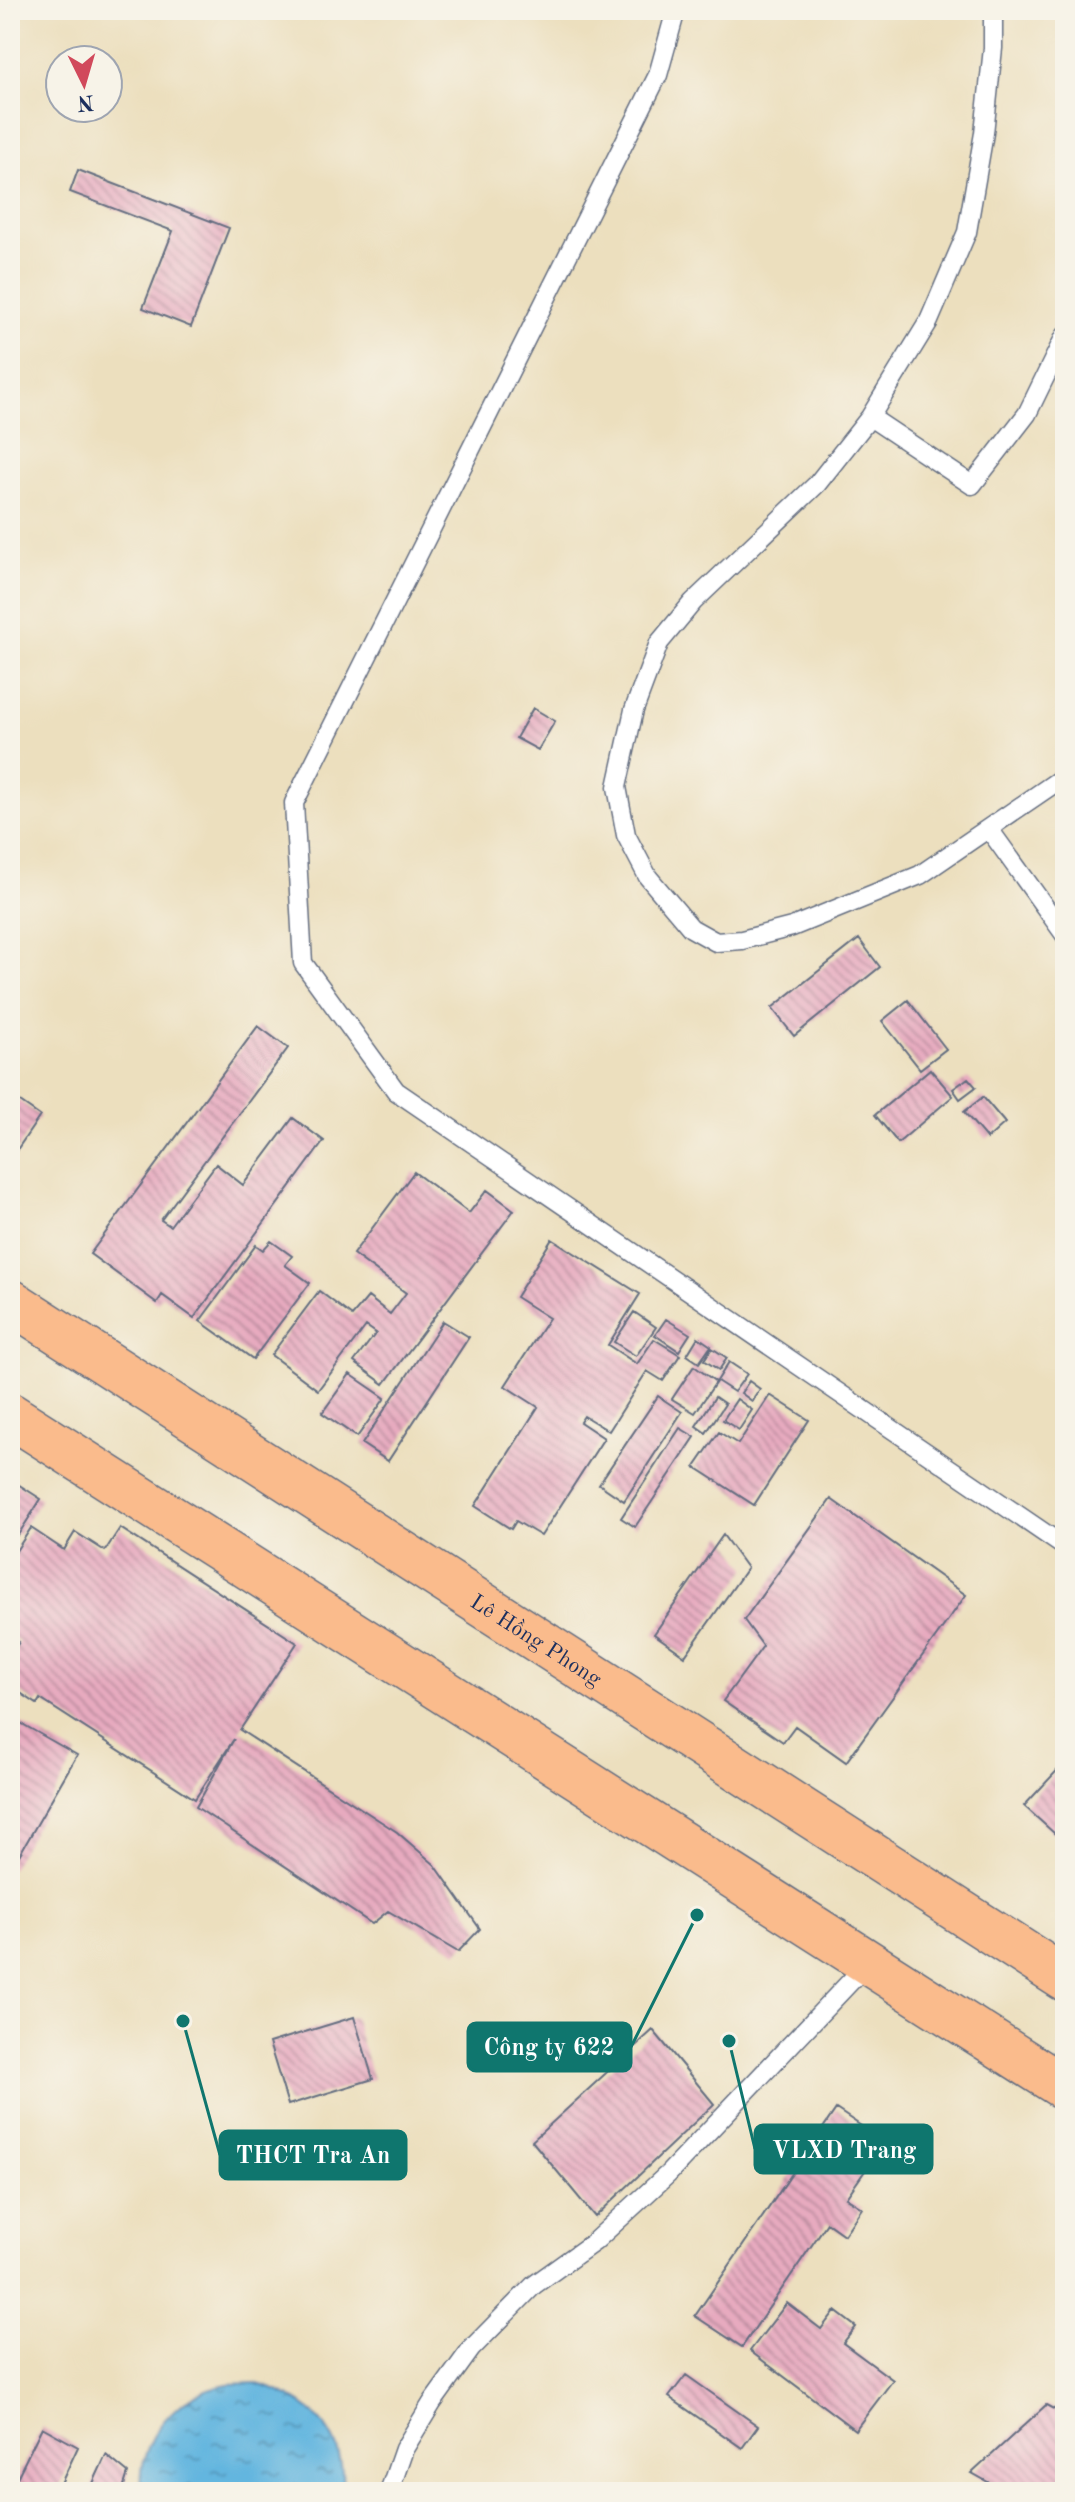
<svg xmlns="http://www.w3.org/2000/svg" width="1075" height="2502" font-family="'Old Standard TT',serif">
	<defs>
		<pattern id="water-ripples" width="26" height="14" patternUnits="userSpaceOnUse" patternTransform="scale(2)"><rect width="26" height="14" fill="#63b6df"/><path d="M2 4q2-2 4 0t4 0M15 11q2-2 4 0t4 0" fill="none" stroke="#5194b8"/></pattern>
		<pattern id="building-back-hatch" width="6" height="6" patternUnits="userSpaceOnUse" patternTransform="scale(2)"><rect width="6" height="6" fill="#e7aabf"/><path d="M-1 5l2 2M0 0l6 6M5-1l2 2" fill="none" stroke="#ba8b9e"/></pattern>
	</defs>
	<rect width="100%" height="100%" fill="#f7f3e8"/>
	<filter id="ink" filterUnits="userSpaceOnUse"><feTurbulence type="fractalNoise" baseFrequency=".0125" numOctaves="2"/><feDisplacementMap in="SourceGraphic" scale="16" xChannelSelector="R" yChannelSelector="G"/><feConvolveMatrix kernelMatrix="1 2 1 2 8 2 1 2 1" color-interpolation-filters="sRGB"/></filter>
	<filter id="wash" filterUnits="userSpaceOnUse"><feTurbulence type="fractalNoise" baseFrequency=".006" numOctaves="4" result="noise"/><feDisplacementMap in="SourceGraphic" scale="32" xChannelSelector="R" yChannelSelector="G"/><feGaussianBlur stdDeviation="1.8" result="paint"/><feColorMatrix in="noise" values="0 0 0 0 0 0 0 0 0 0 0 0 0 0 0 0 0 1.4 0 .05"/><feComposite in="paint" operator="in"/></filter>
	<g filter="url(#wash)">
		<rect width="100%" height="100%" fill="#ecdfbe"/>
		<path fill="url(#water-ripples)" stroke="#3f729e" stroke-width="2" d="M254 2383C308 2397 347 2432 342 2492H142C136 2439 177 2392 228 2384 237 2383 246 2384 254 2383Z"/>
		<g id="blocks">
			<path fill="url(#building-back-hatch)" d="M78 170 229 228 191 327 143 308 173 231 70 192Z
				M533 708 555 721 538 750 516 738Z
				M859 939 880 967 794 1036 772 1008Z
				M908 1000 946 1049 920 1069 882 1021Z
				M258 1026 288 1048 161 1220 170 1226 216 1164 243 1185 293 1118 324 1141 194 1318 162 1295 157 1303 90 1254Z
				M930 1069 953 1096 898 1143 875 1115Z
				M968 1078 976 1087 960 1099 953 1089Z
				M10 1095 40 1116 10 1160Z
				M983 1097 1005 1123 987 1139 964 1112Z
				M414 1172 469 1213 487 1190 514 1210 384 1384 354 1362 376 1333 366 1326 318 1390 271 1355 319 1291 352 1316 368 1297 390 1314 406 1293 353 1254Z
				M552 1239 640 1294 608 1345 637 1364 654 1339 680 1355 663 1381 647 1371 609 1431 584 1416 580 1422 604 1438 541 1536 516 1521 511 1529 475 1506 538 1407 505 1386 549 1318 516 1297Z
				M271 1241 292 1256 285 1265 310 1283 253 1359 200 1321 256 1245 263 1250Z
				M634 1312 656 1327 636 1356 614 1342Z
				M666 1319 690 1334 679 1351 655 1335Z
				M443 1321 469 1337 388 1461 362 1444Z
				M698 1337 711 1346 699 1363 687 1355Z
				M712 1348 727 1358 719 1370 704 1360Z
				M729 1362 747 1374 734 1392 717 1381Z
				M694 1366 716 1382 695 1413 672 1399Z
				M350 1374 385 1398 357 1437 322 1413Z
				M749 1381 760 1389 752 1401 741 1393Z
				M770 1395 809 1420 754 1505 695 1467 719 1432 738 1444Z
				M658 1396 682 1412 624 1501 599 1484Z
				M715 1397 725 1404 706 1433 696 1426Z
				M737 1399 752 1410 739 1430 723 1420Z
				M680 1428 695 1437 635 1527 621 1518Z
				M10 1479 41 1499 18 1535 10 1530Z
				M831 1499 966 1595 846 1762 795 1726 783 1742 723 1701 763 1646 744 1620Z
				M31 1528 64 1550 75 1532 105 1551 120 1528 297 1643 240 1730 397 1832 435 1865 480 1929 458 1952 388 1911 372 1924 196 1807 234 1739 195 1799 40 1699 37 1704 10 1686V1656L19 1642 10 1636V1560Z
				M723 1535 747 1568 685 1656 654 1634Z
				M10 1717 77 1755 10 1871Z
				M1065 1762V1843L1024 1806Z
				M354 2017 373 2079 288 2105 269 2043Z
				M653 2030 714 2104 595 2217 532 2141Z
				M836 2109 885 2142 846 2198 862 2208 844 2235 827 2223 742 2347 695 2316Z
				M787 2303 821 2329 835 2311 856 2327 843 2343 893 2380 855 2430 750 2351Z
				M686 2375 758 2426 742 2448 669 2397Z
				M1046 2405 1065 2415V2473L1054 2492H1006L972 2473Z
				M42 2427 78 2447 57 2492H10Z
				M106 2455 128 2473 122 2492H89Z"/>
		</g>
	</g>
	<g filter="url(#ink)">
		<use href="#blocks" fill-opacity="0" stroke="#646d80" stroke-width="2"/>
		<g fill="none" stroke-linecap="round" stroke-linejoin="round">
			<g stroke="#646d80" stroke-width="21">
				<path id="lane" d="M676 10 658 75 294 803 303 963 396 1091 1065 1547
					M993 10V48L984 133 967 232 929 321 870 417 817 484 693 602 659 643 634 710 617 787 626 835 648 877 691 928 716 942 742 940 792 927 920 875 1065 776
					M870 417 972 485 1027 414 1065 336
					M989 829 1065 935
					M389 2492 404 2449 432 2403 471 2349 534 2285 594 2242 668 2174 869 1962"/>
			</g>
			<g stroke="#646d80" stroke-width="47">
				<g id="highway">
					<path id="s1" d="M10 1301 1065 1979"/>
					<path d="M10 1415 1065 2088"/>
				</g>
			</g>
			<use href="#lane" stroke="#fff" stroke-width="18"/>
			<use href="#highway" stroke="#fabb8c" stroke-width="44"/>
		</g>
	</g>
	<g text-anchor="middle" stroke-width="7" stroke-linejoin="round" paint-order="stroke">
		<g font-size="22" fill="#1b2f5e" stroke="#f7f3e8">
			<text dy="8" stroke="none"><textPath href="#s1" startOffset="626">Lê Hồng Phong</textPath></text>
		</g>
	</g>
	<path fill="none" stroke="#0f766e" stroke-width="3" d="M697 1915L631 2047M729 2041L755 2149M183 2021L220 2155"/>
	<g fill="#0f766e" stroke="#f7f3e8" stroke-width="3">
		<circle cx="697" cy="1915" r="8"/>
		<circle cx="729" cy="2041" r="8"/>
		<circle cx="183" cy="2021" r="8"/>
	</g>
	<g fill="#0f766e" stroke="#0f766e" stroke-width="3">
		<rect x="468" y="2023" width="163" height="48" rx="8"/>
		<rect x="755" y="2125" width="177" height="48" rx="8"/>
		<rect x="220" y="2131" width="186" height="48" rx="8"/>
	</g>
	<g font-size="24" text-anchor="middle" font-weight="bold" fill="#fff">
		<text x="549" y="2055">Công ty 622</text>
		<text x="844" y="2158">VLXD Trang</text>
		<text x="313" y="2163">THCT Tra An</text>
	</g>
	<rect width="1075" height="2502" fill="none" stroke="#f7f3e8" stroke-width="40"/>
	<g transform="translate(84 84) rotate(175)"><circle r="38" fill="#f7f3e8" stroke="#9fa5b1" stroke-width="2"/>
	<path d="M0-6L14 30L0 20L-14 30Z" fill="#d1495b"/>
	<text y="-12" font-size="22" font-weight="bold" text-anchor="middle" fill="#1b2f5e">N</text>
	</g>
</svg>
